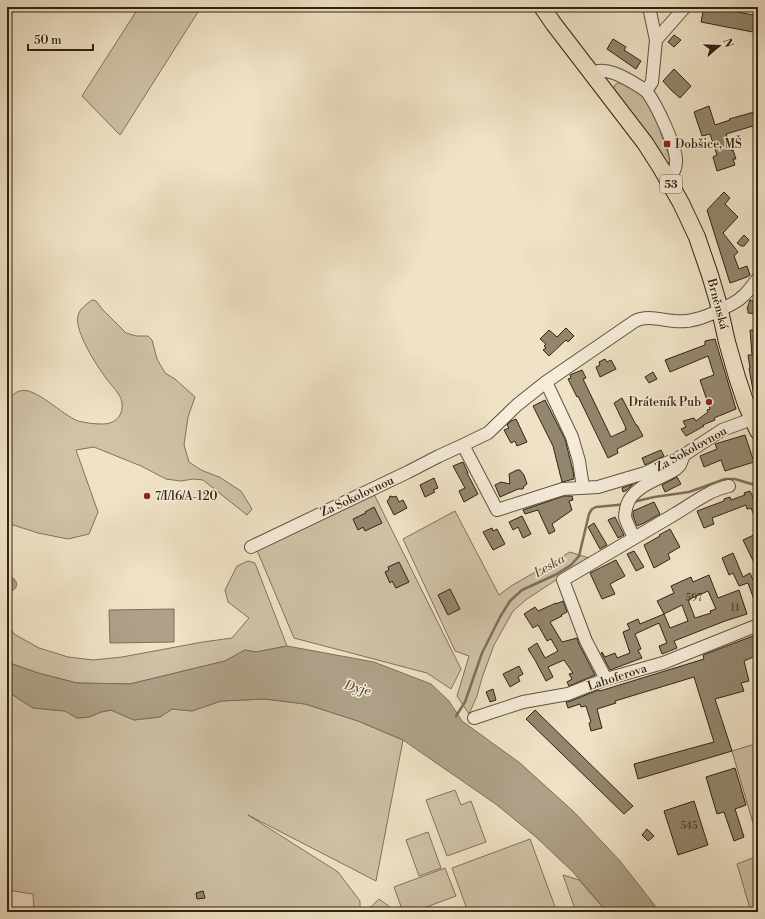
<svg xmlns="http://www.w3.org/2000/svg" width="765" height="919" font-family="'Libre Bodoni',serif">
	<rect width="100%" height="100%" fill="#efe2c6"/>
	<filter id="stains"><feTurbulence type="fractalNoise" baseFrequency=".005" numOctaves="4"/><feColorMatrix values="0 0 0 0 .2 0 0 0 0 .09 0 0 0 0 .02 0 0 0 .5 -.17"/></filter>
	<radialGradient id="worn" r=".72"><stop offset=".6" stop-color="#630" stop-opacity="0"/><stop offset="1" stop-color="#630" stop-opacity=".3"/></radialGradient>
	<path fill="#cfc2a7" stroke="#80725c" d="M139 7H194L198 12 120 135 82 96Z
		M618 83H623L644 97 662 129 660 131 669 156 671 155 670 162 667 163 613 89 615 85Z
		M92 300 96 301 103 310 126 333 136 336H148L152 340 157 359 165 373 175 379 195 397 188 417 184 445 189 462 201 470 219 477 241 491 252 509 247 515 203 480 193 479 181 481 166 479 141 466 94 447 76 450 98 512 89 534 68 539 38 533 10 524H7V403C10 398 14 392 20 391 35 386 62 415 78 421 86 423 94 424 102 424 109 424 116 422 120 415 123 409 123 401 119 395 116 389 110 384 106 378 97 366 74 331 78 316 79 309 87 304 92 300Z
		M373 492 461 669 451 689 427 673 294 638 256 548Z
		M455 511 499 595 511 586 570 552 589 558 574 570 556 580 527 599 513 611 494 645 482 678 477 696 469 714 457 696 469 656 455 651 403 539Z
		M248 561 255 563 287 646 256 652 245 650 225 661 130 684 77 683 38 673 7 662V622L14 634 39 648 68 657 93 660 122 657 203 642 232 638 249 618 228 602 225 590 237 566Z
		M7 695H13L33 708 65 711 77 718 89 717 101 712 111 710 134 720 160 717 172 709 192 711 221 701 265 699 305 704 358 721 403 740 376 881 248 815 338 872 360 901V909L371 907 379 899 397 912H34L33 894 7 890Z
		M758 743V840L732 751Z
		M455 790 461 805 471 801 486 842 447 856 426 800Z
		M428 832 441 868 419 876 406 840Z
		M530 839 557 912H468L452 868Z
		M758 856V912H751L737 864Z
		M445 868 456 896 413 912H403L394 887Z
		M563 875 579 880 607 912H576Z"/>
	<path fill="#aea188" stroke="#7c6f58" d="M7 574C11 576 19 581 16 587 15 590 10 592 7 593Z
		M174 609V642L110 643 109 610Z
		M287 646 374 662 431 684 449 701 462 721 520 763 574 812 620 861 660 912H607L573 872 536 837 497 805 403 740 358 721 305 704 265 699 221 701 192 711 172 709 160 717 134 720 111 710 101 712 89 717 77 718 65 711 33 708 13 695H7V662L38 673 77 683 130 684 225 661 245 650 256 652Z"/>
	<g fill="none" stroke-linecap="round" stroke-linejoin="round">
		<path stroke="#7c6f58" stroke-width="2.5" d="M633 502 654 497 689 492 725 479H735L758 486
			M456 716 465 702 482 653 500 617 510 601 522 590 555 575 571 565 579 556 589 514 592 509 596 507 617 505 624 504"/>
	</g>
	<path fill="#93866f" stroke="#302311" fill-rule="evenodd" d="M704 7 710 8 711 7 758 16V33L701 22Z
		M674 35 681 40 674 47 668 42Z
		M613 39 626 47 624 50 641 61 636 69 607 49Z
		M674 69 691 86 680 98 671 90 663 81Z
		M709 106 715 125 730 120 729 119 758 111V132L753 126 726 134 732 151 733 150 736 159H733L735 165 717 171 713 157 717 155 710 134 702 136 694 112Z
		M724 192 730 198 725 204 738 217 723 233 738 252 734 256 739 269 747 266 750 275 747 277 730 283 707 210Z
		M744 235 749 240 744 246H741L737 243Z
		M750 300 758 302V314L748 313V309H747Z
		M566 328 574 336 568 342 566 340 549 356 543 350 546 348 544 346 546 344 540 339 549 330 557 337Z
		M750 330H758V396H754L749 368H750L748 355H752Z
		M715 339 736 409 714 418 715 420 703 425 704 426 686 436 681 429 686 427 683 421 694 418 696 421 708 412 707 410 710 409 700 380 714 375 708 356 670 372 665 360 705 345V341Z
		M605 359 607 362 611 360 616 369 600 377 596 367 600 365 599 362Z
		M582 370 586 378 583 379 611 437 626 430 625 428H626L614 403 622 398 636 425H637L643 436 617 449 618 453 608 458 578 396 577 397 568 379 571 378 570 375Z
		M653 372 657 379 649 383 645 377Z
		M545 400 565 439 573 471 574 479 562 482 553 446 533 406Z
		M516 419 527 442 517 446 515 441 511 443 504 430 509 428 507 425 511 421Z
		M745 435 754 462 725 471 721 460 704 467 700 456 717 449 715 444Z
		M661 450 664 456 645 465 642 458Z
		M463 462 468 473H467L478 494 464 502 459 491 465 488 453 466Z
		M517 470H520L524 475 527 484 524 486 523 489H518L500 497 495 485 501 482 510 484 509 474Z
		M677 477 681 484 665 492 662 485Z
		M434 478 438 488 433 490 435 492 425 497 420 485Z
		M633 484 627 490 623 492 622 488Z
		M750 491 758 508V525L751 508 747 509 746 505 712 518 714 524 704 528 697 511 724 501V499L730 497 731 500 745 495 744 493Z
		M390 496 394 497 396 496 399 502 403 500 407 508 394 515 387 501 389 499Z
		M564 496H572L573 500 569 501 572 510 552 524 555 531 549 534 538 510 525 514 523 510Z
		M654 502 660 514 644 523 637 526 633 516V511Z
		M374 507 382 523 365 531 363 527 358 530 353 519 366 513 365 512Z
		M522 516 531 534 523 538 518 527 513 530 509 522Z
		M615 517 624 535 618 538 608 520Z
		M594 523 607 545 600 549 588 527Z
		M492 528 493 531 497 529 505 544 493 550 483 532Z
		M670 529 680 547 668 554 670 559 654 568 644 545 660 536 659 535Z
		M758 533V571L743 540Z
		M634 551 644 567 636 571 627 554Z
		M733 553 743 577 750 573 758 591V608H757L748 583 739 586 733 573 729 575 722 558Z
		M616 560 625 576 610 584 615 594 602 599 590 573Z
		M399 562 409 582 396 588 392 581 390 583 385 572 389 570 388 567Z
		M709 575 718 598 739 590 747 614 725 621 674 641 677 648 662 654 659 646 667 643 659 623 635 634 641 649 638 650 642 658 610 670 601 653 602 652 605 657 615 653 617 658 630 653 623 632 630 629 627 624 638 619 640 624 664 614 657 601 674 593 671 586 691 577 693 582ZM708 591 716 609 710 611 711 613 695 618 688 600ZM682 605 688 621 670 628 664 614Z
		M450 589 460 609 448 615 438 595Z
		M563 601 567 612 561 615 562 616 550 622 562 642 577 638 579 644 595 675 569 686 567 682 572 679 569 674 573 673 564 660 548 667 553 677 546 681 535 660 528 649 537 643 545 658 558 651 551 639 547 641 538 625 533 628 524 614 535 607 538 611 556 603V604Z
		M753 636 758 650V655L744 661 749 681 741 683 744 691 715 699 732 751 638 779 634 764 714 742 694 677 615 701 616 703 597 709 602 728 591 731 589 723 591 722 586 706 581 707 580 704 568 708 566 702 571 701 598 690H599L600 691 704 659 703 655Z
		M519 666 523 674 518 677 520 681 510 687 503 674Z
		M493 689 496 700 490 702 486 692Z
		M535 710 633 806 624 814 526 719Z
		M735 768 746 805 735 809 744 837 734 841 724 812 717 814 706 777Z
		M694 801 708 845 678 855 664 811Z
		M647 829 654 836 648 841 642 835Z
		M203 891 205 898 197 899 196 893Z"/>
	<g fill="none" stroke-linecap="round" stroke-linejoin="round">
		<g stroke="#60533e" stroke-width="14">
			<path id="minor" d="M649 7 656 40
				M591 73C606 66 624 77 637 85 640 87 644 89 647 92 656 104 678 149 676 163 676 169 672 175 668 180
				M646 91 652 82 656 40 685 7
				M546 382 572 437 579 461 583 487
				M463 445 497 510 563 489 598 487 645 473 684 455 722 430 752 419
				M634 537C631 531 627 524 625 517 625 513 626 509 627 505 634 485 659 480 676 469L680 465 684 455
				M251 547 408 472 439 456 463 445 488 433 517 405 546 382 635 321C647 315 661 320 674 321 692 323 708 316 724 308 730 305 737 302 742 297 748 292 753 285 758 278
				M606 679 586 641 563 580C600 558 637 536 675 514 692 504 709 490 729 486
				M474 718 523 702 568 694 606 679 663 663 758 625"/>
		</g>
		<g stroke="#302311" stroke-width="18">
			<path id="major" d="M542 7 553 23 645 143 661 168 681 203 697 237 710 275 718 302 727 342 737 377 746 404 758 431"/>
		</g>
		<use href="#minor" stroke="#f5ecda" stroke-width="12"/>
		<use href="#major" stroke="#efe2c6" stroke-width="16"/>
	</g>
	<g fill="#8f2418" stroke="#f5ecda" stroke-width="1.5">
		<rect x="663" y="140" width="8" height="8" rx="2"/>
		<circle cx="709" cy="402" r="4"/>
		<circle cx="147" cy="496" r="4"/>
	</g>
	<g text-anchor="middle" stroke-width="3" stroke-linejoin="round" paint-order="stroke">
		<g font-size="10" fill="#493c28">
			<text x="694" y="601">597</text>
			<text x="735" y="611">11</text>
			<text x="689" y="829">545</text>
		</g>
		<rect fill="#f5ecda" stroke="#6b5f4d" stroke-width="1" x="660" y="175" width="22" height="18" rx="3"/>
		<g font-size="11" font-weight="bold" fill="#302311">
			<text x="671" y="188">53</text>
		</g>
		<g font-size="12" fill="#302311" stroke="#f5ecda" text-anchor="start">
			<text x="675" y="148">Dobšice, MŠ</text>
			<text x="701" y="406" text-anchor="end">Dráteník Pub</text>
			<text x="155" y="500">7/I/16/A-120</text>
		</g>
		<g font-size="12" fill="#302311" stroke="#f5ecda">
			<text transform="translate(718 304) rotate(75)" y="4">Brněnská</text>
			<text transform="translate(691 449) rotate(-29)" y="4">Za Sokolovnou</text>
			<text transform="translate(357 496) rotate(-25)" y="4">Za Sokolovnou</text>
			<text transform="translate(617 677) rotate(-18)" y="4">Lahoferova</text>
		</g>
		<g font-size="13" font-style="italic" fill="#5c4f3b" stroke="#f5ecda">
			<text transform="translate(549 565) rotate(-30)" y="5">Leska</text>
			<text transform="translate(358 687) rotate(15)" y="5">Dyje</text>
		</g>
	</g>
	<rect width="765" height="919" fill="none" stroke="#efe2c6" stroke-width="24"/>
	<rect x="8" y="8" width="749" height="903" fill="none" stroke="#302311" stroke-width="2"/>
	<rect x="12" y="12" width="741" height="895" fill="none" stroke="#302311"/>
	<g transform="translate(719 46) rotate(71)" stroke="#f5ecda" stroke-width="3" paint-order="stroke">
	<path d="M0-3L7 15L0 10L-7 15Z" fill="#302311"/>
	<text y="-6" font-size="11" font-weight="bold" text-anchor="middle" fill="#302311">N</text>
	</g>
	<path d="M28 44v6h65v-6" fill="none" stroke="#302311" stroke-width="2"/>
	<text x="34" y="44" font-size="12" fill="#302311" stroke="#f5ecda" stroke-width="3" paint-order="stroke">50 m</text>
	<rect width="100%" height="100%" filter="url(#stains)"/>
	<rect width="100%" height="100%" fill="url(#worn)"/>
</svg>
